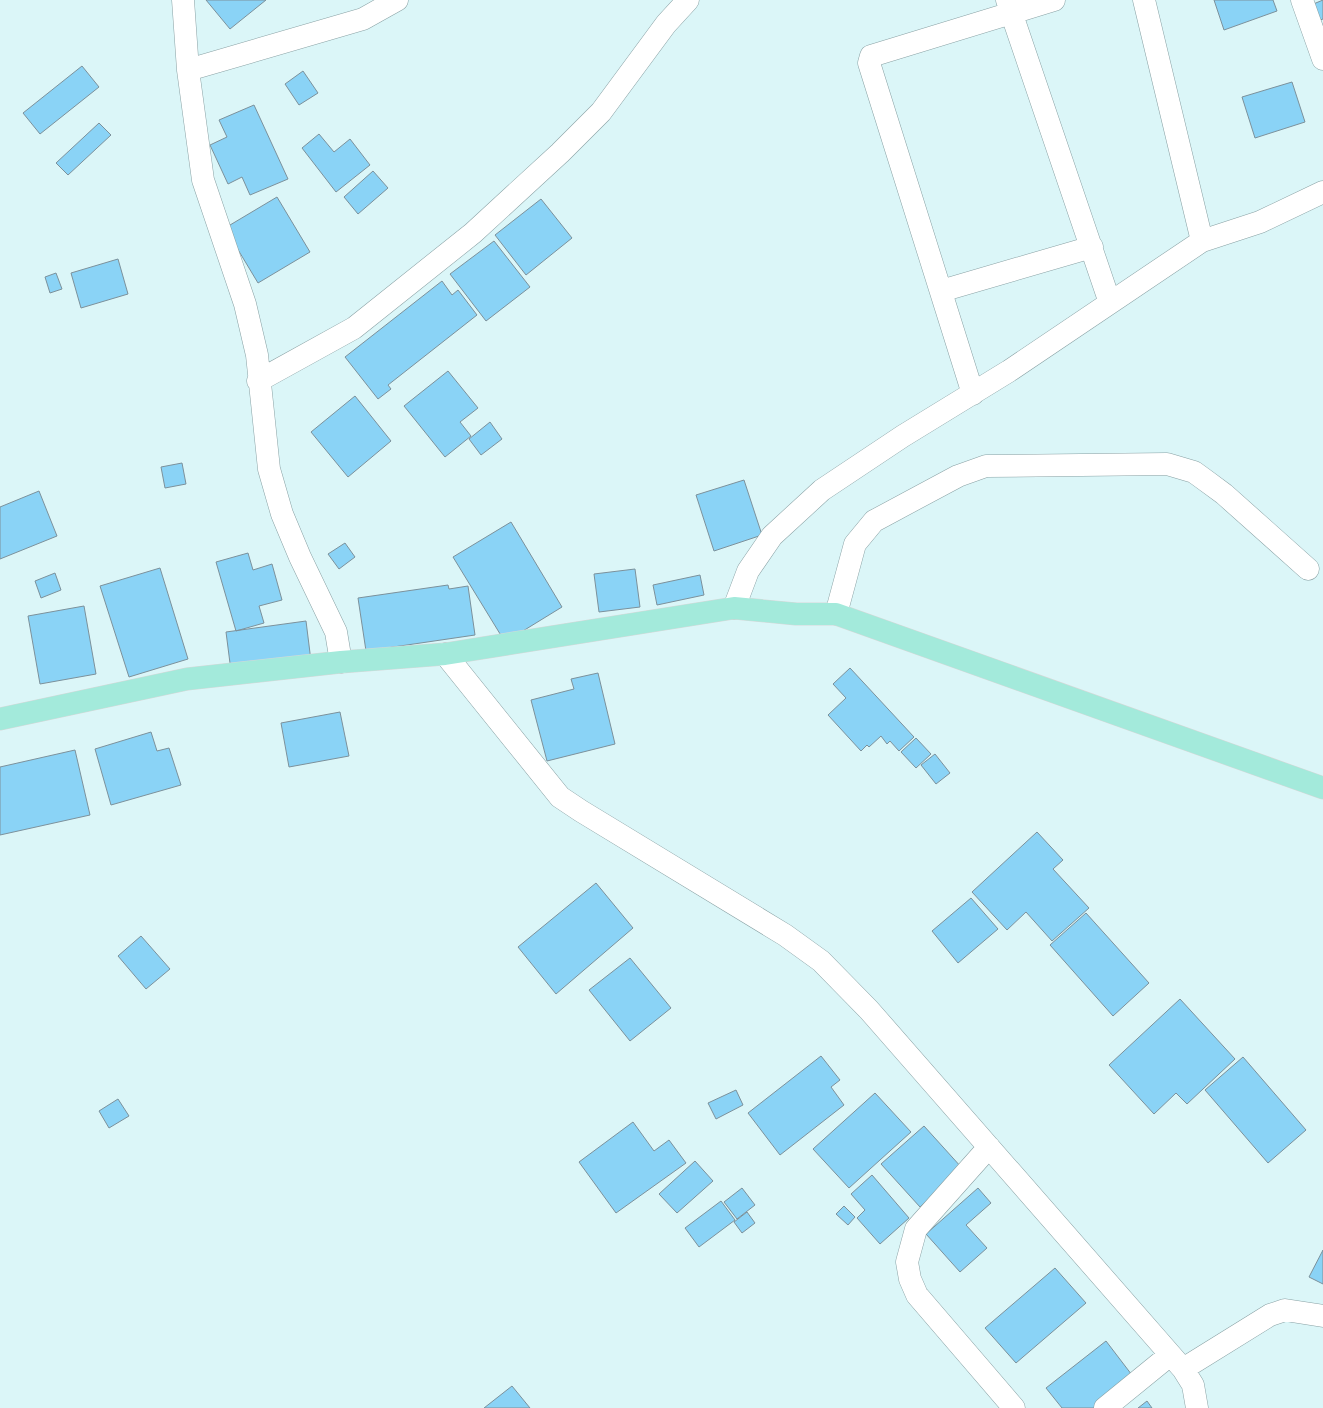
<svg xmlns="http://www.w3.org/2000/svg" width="1323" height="1408" font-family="Merriweather,serif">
	<rect width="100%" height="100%" fill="#dbf6f8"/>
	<path fill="#8ad3f6" stroke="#7c919b" d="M206 0H266L230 29Z
		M1214 0H1273L1277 11 1224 30Z
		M1323 0V19L1317 21 1311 5Z
		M82 66 99 87 40 134 23 113Z
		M303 71 318 93 299 105 285 84Z
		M1292 82 1305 122 1255 138 1242 97Z
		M254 105 288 179 250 195 242 177 228 184 210 145 227 137 219 120Z
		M99 123 111 135 68 175 56 163Z
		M319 134 334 152 350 139 370 165 336 192 302 148Z
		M373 171 388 188 358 214 344 197Z
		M277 197 310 252 258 283 225 228Z
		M541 199 572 238 526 275 495 235Z
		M494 241 530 287 486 321 450 274Z
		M118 259 128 294 81 308 71 273Z
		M56 273 62 289 50 293 45 277Z
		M442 281 452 295 458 290 477 315 388 385 391 389 378 399 345 357Z
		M448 371 478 408 460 422 471 436 445 457 404 406Z
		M355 396 391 441 348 477 311 432Z
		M490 422 502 439 481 455 469 439Z
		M182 463 186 484 165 488 161 467Z
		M744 480 762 535 714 551 696 495Z
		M39 491 57 536 0 559V507Z
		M511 522 562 607 505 642 453 557Z
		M345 543 355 557 339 569 328 554Z
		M248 553 253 570 272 564 282 600 259 606 264 623 236 631 216 562Z
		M160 568 188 659 129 677 100 586Z
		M635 569 640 607 599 612 594 574Z
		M55 573 61 590 41 598 35 581Z
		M700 575 704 595 657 605 653 585Z
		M448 585 449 589 468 586 475 635 366 651 358 598Z
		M84 606 96 674 40 684 28 616Z
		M306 621 311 661 231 671 226 632Z
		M850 668 914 737 899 751 890 741 887 744 881 736 869 747 867 745 861 751 828 715 846 698 833 684Z
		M598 673 615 744 547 761 531 700 574 689 571 679Z
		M340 712 349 756 289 767 281 723Z
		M151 732 157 751 169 748 181 785 111 805 95 749Z
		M916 738 931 754 916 768 901 752Z
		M75 750 90 815 0 835V767Z
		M935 754 950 773 936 784 921 765Z
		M1037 832 1063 860 1053 869 1089 908 1052 941 1026 912 1007 930 972 892Z
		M596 883 633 928 556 994 518 947Z
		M971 898 998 929 958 963 932 931Z
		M1086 913 1149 983 1113 1016 1050 945Z
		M141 936 170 969 146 989 118 956Z
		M630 958 671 1008 630 1041 589 990Z
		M1180 999 1235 1059 1187 1104 1176 1093 1154 1114 1109 1065Z
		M821 1056 840 1080 831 1087 844 1105 780 1155 748 1113Z
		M1243 1057 1306 1130 1268 1163 1205 1090Z
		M736 1090 743 1105 716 1119 708 1103Z
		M875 1093 911 1132 849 1188 813 1149Z
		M118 1099 129 1116 109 1128 99 1111Z
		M633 1122 654 1151 669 1140 686 1163 616 1213 579 1162Z
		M924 1126 962 1168 920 1207 881 1164Z
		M695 1161 713 1181 677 1213 659 1194Z
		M872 1175 909 1218 880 1244 857 1218 865 1210 851 1194Z
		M742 1188 755 1205 737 1219 724 1202Z
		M978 1188 991 1203 966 1225 987 1248 960 1272 926 1234Z
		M721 1201 735 1220 699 1247 685 1228Z
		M844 1206 855 1217 848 1225 836 1214Z
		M747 1212 755 1223 742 1233 734 1222Z
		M1323 1250V1284L1309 1277Z
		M1055 1268 1086 1303 1016 1363 985 1328Z
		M1106 1341 1135 1379 1098 1408H1062L1046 1388Z
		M512 1386 530 1408H484Z
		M1147 1401 1152 1408H1138Z"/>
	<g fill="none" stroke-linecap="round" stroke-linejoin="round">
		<g stroke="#89a1a4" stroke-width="23">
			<path id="minor" d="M183 0 188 70 203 180 245 304 257 355 269 469 282 514 300 557 336 632 341 662
				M1007 0 1110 303
				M1144 0 1202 241
				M1302 0 1323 59
				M188 70 363 19 397 0
				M941 291 1092 247
				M258 381 354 328 473 233 560 153 601 112 666 24 688 0
				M973 394 869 63 871 56 1054 0
				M734 608 748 571 772 536 822 490 903 436 1009 371 1202 241 1260 222 1323 192
				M836 614 855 544 874 521 958 476 986 466 1167 464 1194 472 1205 480 1224 494 1308 569
				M445 654 560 797 581 811 785 935 821 961 869 1010 1183 1369 1193 1385 1197 1408
				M989 1147 916 1229 907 1262 910 1279 917 1295 1014 1408
				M1183 1369 1270 1315 1285 1310 1323 1316
				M1105 1408 1170 1355"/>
		</g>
		<g stroke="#d6d8d8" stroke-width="23">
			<path id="major" d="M0 719 187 679 341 662 445 654 734 608 796 614H836L1323 788"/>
		</g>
		<use href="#minor" stroke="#fff" stroke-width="22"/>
		<use href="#major" stroke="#a3eadb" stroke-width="22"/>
	</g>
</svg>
